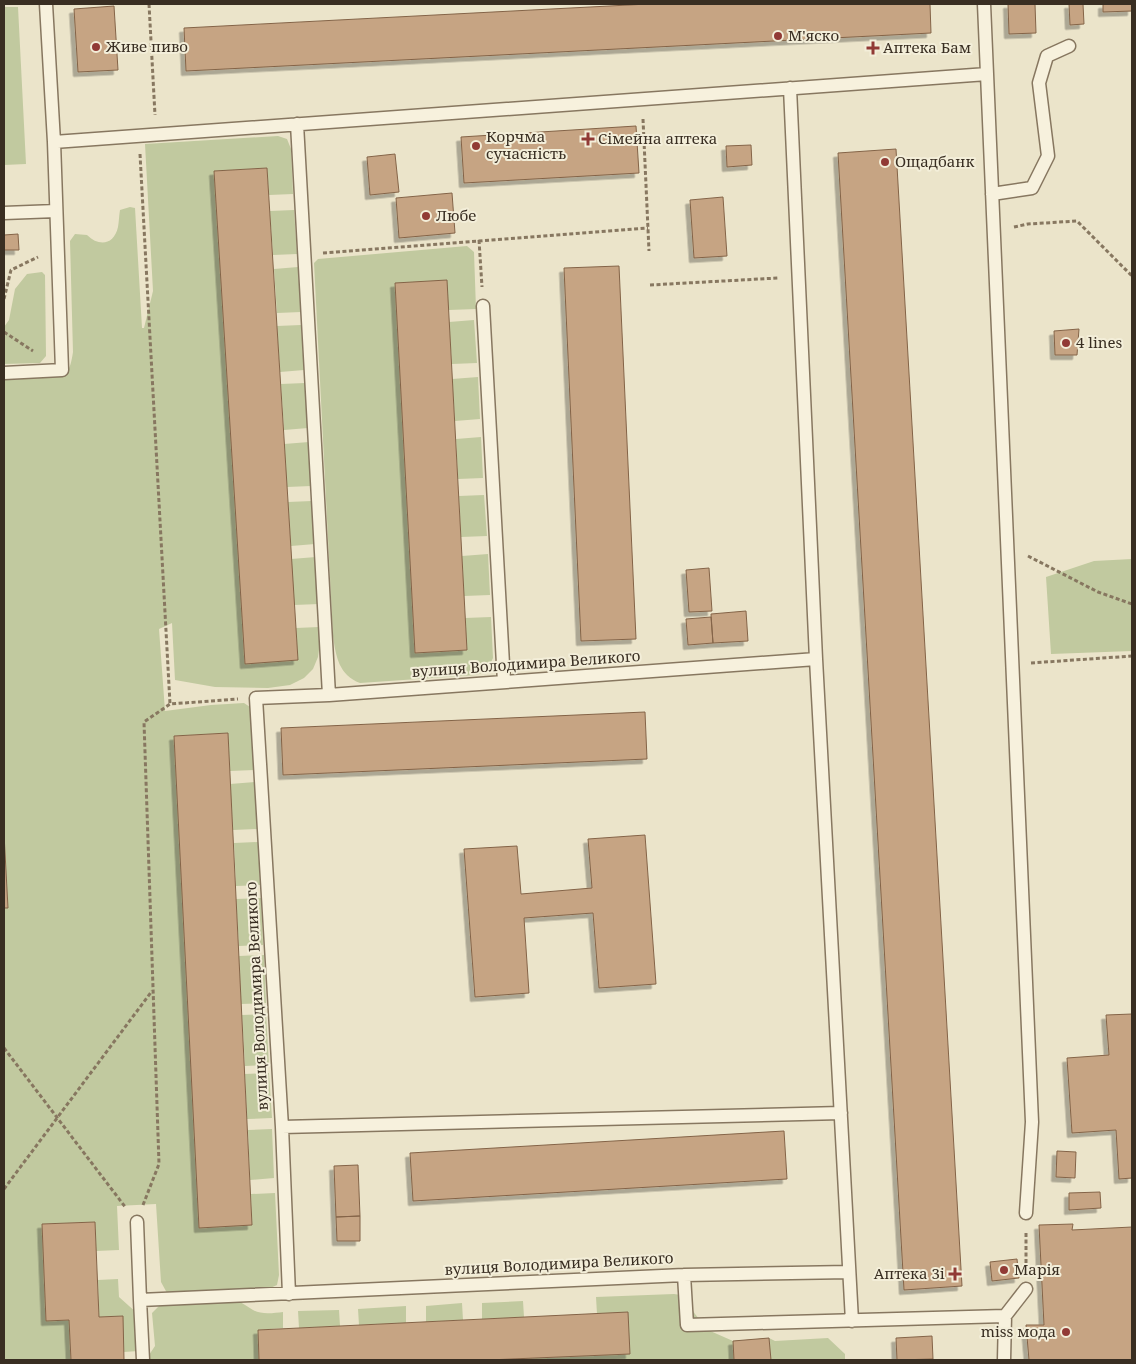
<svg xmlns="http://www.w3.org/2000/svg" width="1136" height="1364" font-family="'Noto Serif',serif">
	<defs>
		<filter id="shadow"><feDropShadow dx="-4.5" dy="4.5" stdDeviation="0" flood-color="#0004"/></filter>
	</defs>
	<rect width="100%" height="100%" fill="#ebe4ca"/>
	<path fill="#c1c99f" d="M4 7H18L26 164 4 165Z
		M278 136 287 139 291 149 293 194 269 195 267 168 214 171 245 663 298 660 296 628 319 627 320 643 318 657 313 669 304 678 290 685 268 688 215 687 175 680 172 623 159 629 165 711 211 705 244 703 250 707 252 715 254 770 230 771 228 733 174 736 199 1227 252 1225 251 1194 275 1193 279 1275 277 1285 268 1289 167 1293 161 1282 156 1204 117 1206 119 1250 96 1251 95 1222 42 1224 46 1321 69 1320 71 1360H4V908H8L4 834V380L57 377C70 374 71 364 73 352L70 241 75 234 87 235C99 247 114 245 118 227 119 221 119 216 120 210L130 207 135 208 142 328H144L153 291 145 144Z
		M294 210 297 254 273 255 270 211Z
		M467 246 474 252 476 309 449 310 395 283 415 653 467 650 465 618 491 617 493 658 487 671 476 675 360 683C339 675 336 657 333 636L314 263 318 259Z
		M298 267 301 312 277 313 274 269Z
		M42 272 45 275 46 356 40 363 4 364V327L9 320 15 289 27 274Z
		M474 320 477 363 452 364 449 322Z
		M301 325 304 370 280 372 277 326Z
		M478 377 480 419 455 421 452 379Z
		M305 383 308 428 284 430 281 384Z
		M481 437 483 478 458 479 456 439Z
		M309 442 311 486 287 487 284 444Z
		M484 495 487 536 461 537 459 496Z
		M312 501 315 544 291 546 288 502Z
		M488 554 490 595 464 596 462 556Z
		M316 557 319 604 294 605 291 559Z
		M1132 559V651L1051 654 1046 577 1094 561Z
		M255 782 257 829 233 830 230 784Z
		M258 842 260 885 236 886 234 843Z
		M261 898 263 945 239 946 236 899Z
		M264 955 266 1003 241 1004 239 956Z
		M266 1014 269 1065 245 1066 242 1015Z
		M269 1073 272 1118 247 1119 245 1074Z
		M272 1129 274 1178 250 1180 248 1130Z
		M118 1279 119 1297 138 1314 139 1351 124 1352 122 1316 99 1317 98 1280Z
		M674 1294 681 1295 687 1301 695 1314 708 1330 733 1341 769 1338 775 1341 828 1338 845 1354V1360H488L629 1354 597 1314 596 1297Z
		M238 1301C244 1304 248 1307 253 1310 261 1315 274 1313 283 1312V1328L258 1330 259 1360H149V1355L155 1346 152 1313 159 1306Z
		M523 1301 524 1317 482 1319V1303Z
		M462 1303 463 1320 426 1322V1306Z
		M406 1306V1323L359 1325 358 1309Z
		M339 1310 340 1326 299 1328 298 1311Z"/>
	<path fill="#c6a483" stroke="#846448" filter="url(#shadow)" d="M648 4H930L931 33 186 71 184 28Z
		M1008 4H1035L1036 33 1009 34Z
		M1069 4H1083L1084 24 1070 25Z
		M1103 4H1132V11L1103 12Z
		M114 6 118 70 78 72 74 9Z
		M636 126 639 173 464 183 461 137Z
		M751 145 752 165 727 167 726 146Z
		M896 149 962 1286 904 1290 838 153Z
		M395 154 399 192 370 195 367 157Z
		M267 168 298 660 245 664 214 171Z
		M452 193 455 233 399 238 396 198Z
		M723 197 727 256 694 258 690 200Z
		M18 234 19 250H4V235Z
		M619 266 636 639 581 641 564 268Z
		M447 280 467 650 415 653 395 283Z
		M1079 329 1077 355H1055L1054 331Z
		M709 568 712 611 689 612 686 570Z
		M746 611 748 641 713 643 711 614Z
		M711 617 713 643 688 645 686 619Z
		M645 712 647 759 283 775 281 728Z
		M228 733 252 1225 199 1228 174 736Z
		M4 834 8 908H4Z
		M645 835 656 984 599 988 593 913 524 918 529 993 475 997 464 849 517 846 521 894 592 888 588 839Z
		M1132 1014V1178L1119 1179 1116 1130 1072 1133 1067 1058 1109 1055 1106 1015Z
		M784 1131 787 1179 413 1201 410 1153Z
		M1057 1151 1076 1152 1075 1178 1056 1177Z
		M358 1165 360 1216 336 1217 334 1166Z
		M1100 1192 1101 1208 1069 1210V1193Z
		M360 1216V1241H337L336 1217Z
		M95 1222 99 1317 123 1316 124 1360H71L69 1320 46 1321 42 1224Z
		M1073 1224 1072 1230 1132 1227V1360H1029L1026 1325H1044L1039 1225Z
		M1017 1259 1019 1278 992 1281 990 1262Z
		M628 1312 630 1354 488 1360H259L258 1330Z
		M932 1336 933 1359 897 1360 896 1338Z
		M769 1338 771 1360H734L733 1341Z"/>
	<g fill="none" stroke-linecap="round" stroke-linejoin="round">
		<g stroke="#877760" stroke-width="15">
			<path id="service" d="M984 4 1032 1122 1026 1213
				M790 88 816 659 852 1321
				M297 124 329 695
				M54 142 987 74
				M992 194 1032 188 1048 156 1039 83 1047 56 1069 46
				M4 213 56 211
				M483 306 504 682
				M4 373 62 370 54 142 46 4
				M282 1127 841 1113
				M137 1222 140 1300 684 1275 849 1272
				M684 1275 687 1325 1005 1316 1004 1360
				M289 1294 282 1127 256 698 329 695 816 659
				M140 1300 143 1360
				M1005 1316 1026 1289"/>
		</g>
		<path stroke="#877760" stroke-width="3" stroke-dasharray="4 2.5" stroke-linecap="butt" d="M149 4 155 115
			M643 119 649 251
			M140 154 170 704
			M1014 227 1028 224 1077 221 1132 276
			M479 240 482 287
			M323 253 648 228
			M650 285 778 278
			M4 299 11 270 38 257
			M4 332 33 351
			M1028 556 1098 592 1132 604
			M1031 663 1132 656
			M4 1048 126 1208
			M4 1189 152 991
			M143 1205 159 1164 144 722 170 704 238 699
			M1026 1233V1269"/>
		<use href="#service" stroke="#f7f1dd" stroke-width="12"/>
	</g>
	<g fill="#913a35" stroke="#f3eed9" stroke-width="2">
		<circle cx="778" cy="36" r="5"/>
		<circle cx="96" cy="47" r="5"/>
		<path d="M870.5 40.5h5v5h5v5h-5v5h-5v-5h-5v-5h5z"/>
		<path d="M585.5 131.5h5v5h5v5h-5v5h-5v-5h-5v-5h5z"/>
		<circle cx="476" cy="146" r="5"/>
		<circle cx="885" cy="162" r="5"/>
		<circle cx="426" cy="216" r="5"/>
		<circle cx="1066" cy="343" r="5"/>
		<circle cx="1004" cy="1270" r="5"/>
		<path d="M952.5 1266.5h5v5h5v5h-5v5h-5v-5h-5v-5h5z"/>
		<circle cx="1066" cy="1332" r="5"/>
	</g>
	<g text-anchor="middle" stroke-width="4" stroke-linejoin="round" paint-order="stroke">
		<g font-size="15" fill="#392e22" stroke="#f3eed9" text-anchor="start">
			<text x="788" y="41">М'яско</text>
			<text x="106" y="52">Живе пиво</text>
			<text x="883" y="53">Аптека Бам</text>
			<text x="486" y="142">Корчма<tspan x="486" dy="17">сучасність</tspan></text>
			<text x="598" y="144">Сімейна аптека</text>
			<text x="895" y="167">Ощадбанк</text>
			<text x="436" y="221">Любе</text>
			<text x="1076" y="348">4 lines</text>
			<text x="1014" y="1275">Марія</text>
			<text x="945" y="1279" text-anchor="end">Аптека 3і</text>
			<text x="1056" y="1337" text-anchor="end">miss мода</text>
		</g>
		<g font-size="15" fill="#392e22" stroke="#f3eed9">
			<text transform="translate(526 664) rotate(-4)" y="5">вулиця Володимира Великого</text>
			<text transform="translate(257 996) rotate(-93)" y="5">вулиця Володимира Великого</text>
			<text transform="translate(559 1264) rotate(-3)" y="5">вулиця Володимира Великого</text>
		</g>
	</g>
	<rect width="1136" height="1364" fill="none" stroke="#392e22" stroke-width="10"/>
</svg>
